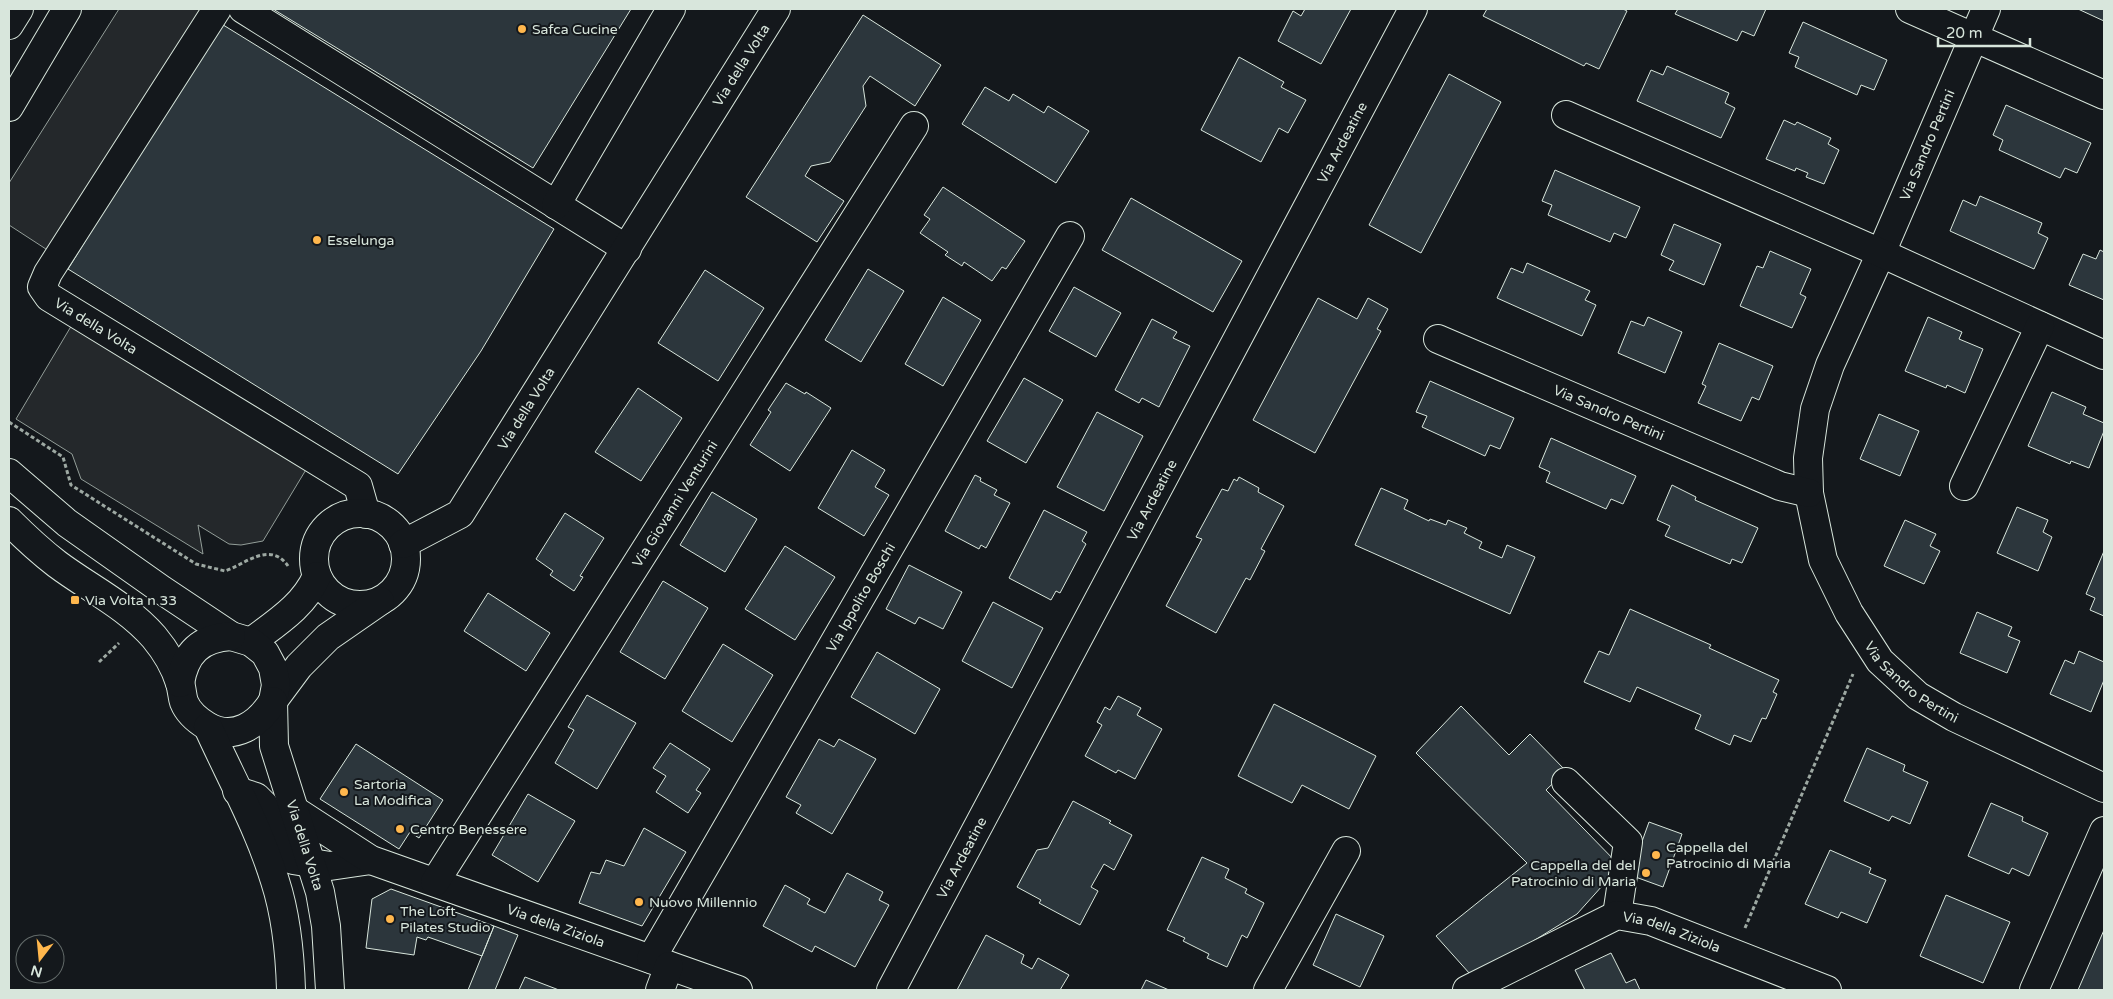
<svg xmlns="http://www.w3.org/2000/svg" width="2113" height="999" font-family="'Varela Round',sans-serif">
	<rect width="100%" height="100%" fill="#14181c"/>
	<path fill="#24282b" stroke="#939e99" d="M119 9H206L49 251 9 225V183Z
		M73 323 307 468 263 541 241 545 229 544 198 525 203 554 81 479 72 454 16 419Z"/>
	<path fill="#2c363c" stroke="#d8e6dc" d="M273 9H631L533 168Z
		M1305 9H1351L1321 64 1278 41 1293 11 1301 16Z
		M1487 9H1623L1627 11 1599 69 1586 63 1584 66 1483 16Z
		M1678 9H1766L1754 36 1742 31 1737 41 1675 14Z
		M2078 9H2104V21Z
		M863 15 941 65 915 106 870 76 863 86 866 106 830 162 811 166 805 176 844 201 817 242 746 197Z
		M1803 22 1887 60 1874 90 1861 85 1857 95 1795 67 1799 57 1789 53Z
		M220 23 554 229 481 351 398 474 68 269Z
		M1239 57 1284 82 1281 87 1306 100 1288 133 1279 128 1261 162 1201 130Z
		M1667 66 1729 93 1725 103 1735 108 1721 138 1637 101 1651 70 1663 75Z
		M1449 74 1501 102 1421 253 1369 225Z
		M985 87 1009 101 1013 94 1044 113 1048 106 1089 131 1056 183 962 124Z
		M2006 105 2091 143 2077 173 2065 168 2060 178 1999 150 2003 140 1993 135Z
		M1784 120 1795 125 1797 122 1831 138 1828 144 1839 150 1824 184 1806 177 1808 173 1796 168 1795 171 1766 159Z
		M1555 170 1640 207 1626 238 1614 233 1610 242 1548 215 1552 205 1542 201Z
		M943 187 1025 241 1006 269 1002 267 992 281 964 262 962 266 945 255 948 252 920 233 930 219 924 215Z
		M1980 196 2042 223 2038 233 2048 238 2034 269 1950 231 1963 200 1976 206Z
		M1131 198 1242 261 1213 312 1102 250Z
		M1674 224 1721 244 1704 285 1669 270 1674 261 1661 255Z
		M2100 250 2104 252V300L2069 285 2083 254 2096 259Z
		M1770 251 1811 269 1800 294 1806 297 1792 328 1740 306 1757 266 1763 268Z
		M1527 263 1590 291 1585 300 1596 305 1582 336 1497 298 1511 268 1523 273Z
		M868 269 904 291 861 362 825 340Z
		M705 270 764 308 718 381 658 343Z
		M1074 287 1121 313 1096 357 1049 331Z
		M943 297 981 320 943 386 905 364Z
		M1318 298 1357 319 1368 298 1388 309 1377 329 1381 331 1315 453 1253 420Z
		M1648 317 1682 332 1665 373 1618 353 1631 321 1644 326Z
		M1928 317 1962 332 1959 339 1983 349 1965 393 1947 385 1946 388 1905 371Z
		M1152 319 1177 332 1173 338 1190 346 1159 407 1142 398 1139 403 1115 390Z
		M1719 343 1773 366 1759 400 1752 397 1741 421 1698 403 1706 386 1702 384Z
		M1024 378 1063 400 1026 463 987 441Z
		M1430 381 1514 418 1500 449 1490 445 1485 456 1422 427 1427 416 1416 412Z
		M786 383 805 394 806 392 831 408 790 471 750 445 771 412 768 410Z
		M638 388 682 418 641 481 595 452Z
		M2052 392 2086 407 2083 414 2104 423V431L2089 468 2071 461 2070 464 2028 446Z
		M1097 412 1143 436 1104 511 1057 487Z
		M1879 414 1919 431 1900 476 1860 459Z
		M1551 438 1636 476 1623 504 1611 499 1606 509 1546 482 1550 472 1539 467Z
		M852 450 885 470 875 487 889 495 864 536 818 508Z
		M975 475 981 478 980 481 997 490 994 495 1010 503 986 548 981 545 979 549 945 531Z
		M1239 477 1259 488 1258 492 1284 506 1261 549 1265 551 1250 580 1246 578 1216 633 1166 606 1202 539 1196 537 1222 489 1228 491 1234 479 1237 481Z
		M1672 485 1696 497 1695 500 1758 528 1742 563 1732 559 1730 564 1665 536 1670 526 1657 520Z
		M1381 488 1408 500 1404 509 1429 521 1430 519 1446 525 1448 520 1467 528 1464 533 1482 542 1479 548 1502 558 1507 545 1535 557 1510 614 1355 545Z
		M712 492 757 519 725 572 680 545Z
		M2017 507 2048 520 2043 532 2052 537 2038 571 1997 553Z
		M1044 510 1087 532 1082 541 1086 544 1060 593 1056 591 1051 600 1009 578Z
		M565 513 604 538 580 576 583 577 574 591 550 575 553 571 536 559Z
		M1905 520 1936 534 1930 546 1940 551 1924 584 1884 566Z
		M785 546 835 577 795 640 745 609Z
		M2104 551V616L2090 610 2095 598 2086 594Z
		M909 565 962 592 943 629 919 617 915 624 886 609Z
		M663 581 708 608 665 679 620 652Z
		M488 593 550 633 526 671 464 631Z
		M993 602 1043 628 1012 688 962 661Z
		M1630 609 1711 645 1709 648 1779 680 1773 692 1777 694 1766 719 1762 718 1751 742 1734 735 1730 745 1695 729 1701 715 1637 687 1630 702 1584 682 1599 651 1609 655Z
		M1977 612 2012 627 2008 636 2020 641 2007 673 1960 653Z
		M723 644 773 675 732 742 682 711Z
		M2079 651 2104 662V680L2091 712 2050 694 2065 660 2074 664Z
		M877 652 940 689 915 734 851 697Z
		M587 695 636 723 597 789 555 763 574 730 568 727Z
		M1118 696 1141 708 1137 715 1162 729 1135 779 1118 770 1116 773 1085 756 1102 725 1097 722 1105 707 1110 710Z
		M1274 704 1376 756 1349 809 1302 785 1292 803 1238 776Z
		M1461 706 1509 755 1530 734 1566 771 1546 790 1620 866 1577 914 1522 948 1470 974 1436 936 1527 863 1416 753Z
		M819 739 834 747 839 739 876 759 832 834 796 813 801 805 786 797Z
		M670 743 710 769 696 790 701 793 688 813 656 792 666 776 653 768Z
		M356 744 443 800 419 838 410 832 399 849 320 799Z
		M1867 748 1905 765 1903 771 1928 782 1910 824 1892 816 1889 821 1844 801Z
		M528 794 575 821 538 882 492 855Z
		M1073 801 1111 821 1109 823 1132 835 1114 870 1104 864 1091 887 1098 891 1080 925 1039 903 1041 900 1017 887 1037 850 1048 848Z
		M1991 803 2023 817 2022 821 2048 833 2029 876 2012 868 2009 874 1968 856Z
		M1649 822 1682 834 1663 887 1630 875Z
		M644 828 686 852 642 926 579 903 591 872 600 874 606 860 624 866Z
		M1830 850 1871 868 1869 873 1886 880 1867 923 1841 912 1838 918 1805 904Z
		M1202 857 1229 869 1225 878 1247 889 1245 893 1264 903 1247 938 1242 935 1227 967 1207 958 1209 954 1183 941 1185 938 1167 930Z
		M847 873 883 892 879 900 889 905 855 967 815 946 812 952 763 926 785 885 810 899 807 904 825 913Z
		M391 889 494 926 482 956 428 937 426 940 417 937 414 955 366 948 372 899Z
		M1946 895 2010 922 1983 983 1920 956Z
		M1336 914 1384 936 1360 987 1313 965Z
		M494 926 518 935 495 990H468Z
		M2104 930V990H2078Z
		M986 935 1024 955 1021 963 1032 969 1038 958 1069 975 1060 990H957Z
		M1611 953 1626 983 1635 979 1640 990H1585L1575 970Z
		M525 977 559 990H519Z
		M1146 980 1169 990H1141Z"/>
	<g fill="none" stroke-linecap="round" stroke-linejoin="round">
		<g stroke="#d8e6dc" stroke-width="30">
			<g id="minor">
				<path id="s1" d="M217 9 48 273 42 287 49 297 358 486 366 514"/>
				<path d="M243 9 627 249"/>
				<path d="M1910 9 2104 95"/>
				<path id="s2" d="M1986 9 1881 253 1830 365 1815 409 1808 458 1809 493 1823 560 1849 613 1880 661 1918 696 1954 717 2104 788"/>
				<path d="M1566 115 1881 253 2104 355"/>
				<path d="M556 205 671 9"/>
				<path id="s3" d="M1438 339 1780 486 1809 493"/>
				<path d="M1964 486 2040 326"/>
				<circle cx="360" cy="559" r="46"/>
				<path id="s4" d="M403 544 460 514 776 9"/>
				<path d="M251 642C276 623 304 606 317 576"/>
				<path d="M273 701 299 666 328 637 380 601"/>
				<path d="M1566 782 1628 842 1617 915"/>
				<path d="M237 791 256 797 264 805 284 853 293 860 330 866 371 860"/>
				<path id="s5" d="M294 810 371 860 738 990"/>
				<path id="s6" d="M435 882 914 126"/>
				<path id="s7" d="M651 959 1070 236"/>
				<path d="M660 990 669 966"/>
				<path id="s8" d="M891 990 1413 9"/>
				<path d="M1268 990 1346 851"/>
				<path id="s9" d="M1467 990 1617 915 1651 921 1827 990"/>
				<path d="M2034 990 2104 831"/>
			</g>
		</g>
		<g stroke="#d8e6dc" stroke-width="30">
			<g id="major">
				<path d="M9 25 19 9"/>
				<path d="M9 107 67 9"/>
				<path id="s10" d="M9 473 67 523 162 590 231 636 251 642 265 653 273 668 276 685 273 701 274 746 320 892 326 926 330 990"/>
				<path d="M9 521C24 536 40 551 57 564 89 588 127 606 154 637 164 649 175 667 180 683 182 689 182 696 184 702 188 712 197 720 207 726 234 742 259 724 273 701"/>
				<path d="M180 683C185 653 200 638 231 636"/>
				<path d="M208 727C231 778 259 828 275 881 286 915 290 954 291 990"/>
			</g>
		</g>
		<path stroke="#9da8a2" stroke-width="3" stroke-dasharray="4 2.5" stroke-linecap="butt" d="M9 422 63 457 71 485 196 564 225 571C244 565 270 540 288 566
			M99 662 119 643
			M1745 928 1853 674"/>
		<use href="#minor" stroke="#14181c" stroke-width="28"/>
		<use href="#major" stroke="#14181c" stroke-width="28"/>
	</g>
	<g fill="#ffb74d" stroke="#14181c" stroke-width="2">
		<circle cx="522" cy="29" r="5"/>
		<circle cx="317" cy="240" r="5"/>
		<rect x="70" y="595" width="10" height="10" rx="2.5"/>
		<circle cx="344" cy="792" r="5"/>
		<circle cx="400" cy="829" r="5"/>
		<circle cx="1656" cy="855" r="5"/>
		<circle cx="1646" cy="873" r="5"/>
		<circle cx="639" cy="902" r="5"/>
		<circle cx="390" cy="919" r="5"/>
	</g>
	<g text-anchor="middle" stroke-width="4" stroke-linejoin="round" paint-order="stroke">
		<g font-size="14" fill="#d8e6dc" stroke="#14181c" text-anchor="start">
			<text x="532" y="34">Safca Cucine</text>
			<text x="327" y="245">Esselunga</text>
			<text x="85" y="605">Via Volta n 33</text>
			<text x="354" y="789">Sartoria<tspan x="354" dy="16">La Modifica</tspan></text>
			<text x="410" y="834">Centro Benessere</text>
			<text x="1666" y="852">Cappella del<tspan x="1666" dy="16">Patrocinio di Maria</tspan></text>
			<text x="1636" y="870" text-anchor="end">Cappella del del<tspan x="1636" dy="16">Patrocinio di Maria</tspan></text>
			<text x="649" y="907">Nuovo Millennio</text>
			<text x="400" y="916">The Loft<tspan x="400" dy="16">Pilates Studio</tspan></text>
		</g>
		<g font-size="14" fill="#d8e6dc" stroke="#14181c">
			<text dy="5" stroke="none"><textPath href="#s4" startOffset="594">Via della Volta</textPath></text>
			<text dy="5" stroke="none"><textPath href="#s8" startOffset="960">Via Ardeatine</textPath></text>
			<text transform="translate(1927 145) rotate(-67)" y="5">Via Sandro Pertini</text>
			<text dy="5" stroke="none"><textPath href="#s1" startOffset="396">Via della Volta</textPath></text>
			<text dy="5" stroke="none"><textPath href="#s4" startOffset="189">Via della Volta</textPath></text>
			<text dy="5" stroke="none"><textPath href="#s3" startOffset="186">Via Sandro Pertini</textPath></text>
			<text dy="5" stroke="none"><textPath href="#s8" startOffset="555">Via Ardeatine</textPath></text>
			<text dy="5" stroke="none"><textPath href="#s6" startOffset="448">Via Giovanni Venturini</textPath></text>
			<text dy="5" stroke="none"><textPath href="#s7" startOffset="418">Via Ippolito Boschi</textPath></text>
			<text dy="5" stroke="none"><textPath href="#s2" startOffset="742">Via Sandro Pertini</textPath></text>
			<text dy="5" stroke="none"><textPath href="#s10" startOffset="514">Via della Volta</textPath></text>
			<text dy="5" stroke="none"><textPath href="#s8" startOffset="150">Via Ardeatine</textPath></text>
			<text dy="5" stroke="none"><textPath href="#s5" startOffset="288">Via della Ziziola</textPath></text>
			<text dy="5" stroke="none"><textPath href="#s9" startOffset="225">Via della Ziziola</textPath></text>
		</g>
	</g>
	<rect width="2113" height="999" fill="none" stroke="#d8e6dc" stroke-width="20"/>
	<g transform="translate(40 959) rotate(196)"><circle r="24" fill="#14181c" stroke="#626a69"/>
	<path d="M0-4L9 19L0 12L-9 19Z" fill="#ffb74d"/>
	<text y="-8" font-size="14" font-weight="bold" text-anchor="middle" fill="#d8e6dc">N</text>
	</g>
	<path d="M1938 38v8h92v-8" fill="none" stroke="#d8e6dc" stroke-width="2.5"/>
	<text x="1946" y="38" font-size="15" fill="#d8e6dc" stroke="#14181c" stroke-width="4" paint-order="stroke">20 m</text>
</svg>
